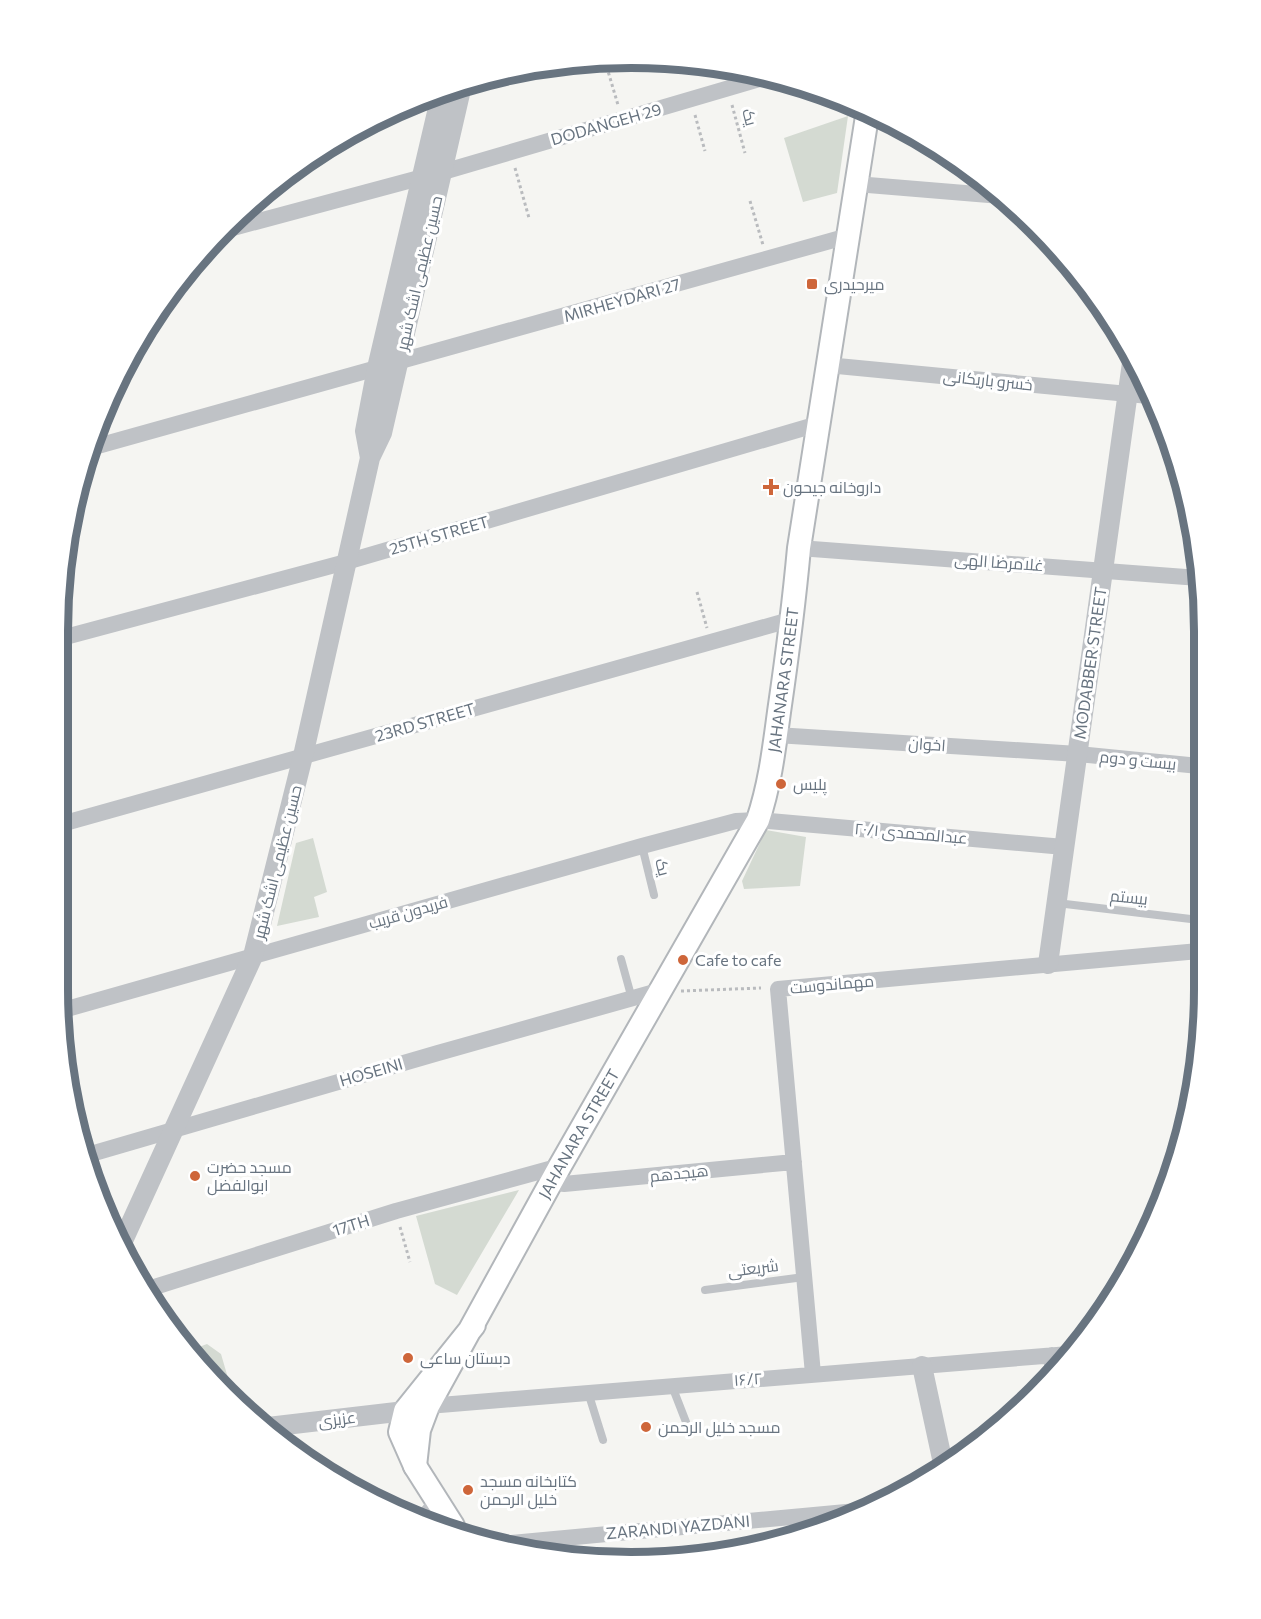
<svg xmlns="http://www.w3.org/2000/svg" width="1261" height="1619" font-family="Commissioner,Cairo,sans-serif">
	<rect width="100%" height="100%" fill="#f5f5f2"/>
	<path fill="#d4dad2" d="M848 116 837 193 803 202 784 138Z
		M766 830 806 837 800 886 744 889 742 881Z
		M313 838 327 892 314 897 319 917 277 926 296 843Z
		M519 1190 457 1295 435 1284 416 1216Z
		M207 1344 221 1354 228 1378 217 1383 191 1350Z"/>
	<g fill="none" stroke-linecap="round" stroke-linejoin="round">
		<g stroke="#b2b6ba" stroke-width="26">
			<g id="secondary">
				<path id="s1" d="M474 1325 405 1411 400 1432 415 1466 419 1430 428 1406 560 1166 758 820C770 784 774 749 779 712 787 657 794 603 799 548L868 110"/>
				<path d="M415 1466 453 1526"/>
			</g>
		</g>
		<path stroke="#b9bbbe" stroke-width="3" stroke-dasharray="3 3" stroke-linecap="butt" d="M605 61 618 105
			M732 105 745 153
			M695 115 705 151
			M515 168 529 218
			M750 201 763 245
			M697 592 707 628
			M681 991 761 988
			M400 1227 410 1262"/>
		<path stroke="#bfc2c6" stroke-width="8" d="M642 846 654 895
			M1057 903 1199 920
			M621 959 632 999
			M705 1290 804 1277
			M672 1386 686 1422
			M588 1392 603 1440"/>
		<path stroke="#bfc2c6" stroke-width="16" d="M443 172 770 76
			M856 184 1001 196
			M233 228 423 177
			M397 362 848 236
			M827 365 1149 396
			M87 449 377 368
			M799 548 1199 578
			M58 639 346 562 818 424
			M776 735 1078 754 1199 766
			M58 825 793 619
			M60 1011 642 846 736 821 758 820 1064 847
			M84 1156 438 1053 658 991
			M564 1184 794 1162
			M145 1290 396 1211 560 1166
			M1052 1355V1374
			M813 1374 778 989 1199 951
			M428 1406 1069 1354
			M425 1516 437 1501
			M499 1544 857 1511"/>
		<path stroke="#bfc2c6" stroke-width="20" d="M370 458 365 431 377 368 442 91
			M1048 964 1132 363
			M121 1245 253 956 303 756 370 458 382 433 462 85
			M922 1366 944 1468
			M268 1427 405 1411"/>
		<use href="#secondary" stroke="#fff" stroke-width="22"/>
	</g>
	<g fill="#ce663a" stroke="#fff" stroke-width="2">
		<rect x="806" y="278" width="12" height="12" rx="3"/>
		<path d="M768 478h6v6h6v6h-6v6h-6v-6h-6v-6h6z"/>
		<circle cx="781" cy="784" r="6"/>
		<circle cx="683" cy="960" r="6"/>
		<circle cx="195" cy="1176" r="6"/>
		<circle cx="408" cy="1358" r="6"/>
		<circle cx="646" cy="1427" r="6"/>
		<circle cx="468" cy="1490" r="6"/>
	</g>
	<g text-anchor="middle" stroke-width="6" stroke-linejoin="round" paint-order="stroke">
		<g font-size="16" fill="#687480" stroke="#fff">
			<text transform="translate(750 117) rotate(75)" y="6">یک</text>
			<text transform="translate(606 124) rotate(-16)" y="6">DODANGEH 29</text>
			<text transform="translate(419 273) rotate(-77)" y="6">حسین عظیمی اشک شهر</text>
			<text transform="translate(622 300) rotate(-16)" y="6">MIRHEYDARI 27</text>
			<text transform="translate(988 380) rotate(6)" y="6">خسرو باریکانی</text>
			<text transform="translate(439 535) rotate(-16)" y="6">25TH STREET</text>
			<text transform="translate(999 562) rotate(4)" y="6">غلامرضا الهی</text>
			<text transform="translate(1090 663) rotate(-82)" y="6">MODABBER STREET</text>
			<text dy="6" stroke="none"><textPath href="#s1" startOffset="1046">JAHANARA STREET</textPath></text>
			<text transform="translate(425 722) rotate(-16)" y="6">23RD STREET</text>
			<text transform="translate(927 744) rotate(4)" y="6">اخوان</text>
			<text transform="translate(1138 760) rotate(6)" y="6">بیست و دوم</text>
			<text transform="translate(911 833) rotate(5)" y="6">عبدالمحمدی ۲۰/۱</text>
			<text transform="translate(277 862) rotate(-76)" y="6">حسین عظیمی اشک شهر</text>
			<text transform="translate(663 867) rotate(76)" y="6">یک</text>
			<text transform="translate(1129 897) rotate(6)" y="6">بیستم</text>
			<text transform="translate(408 912) rotate(-16)" y="6">فریدون قریب</text>
			<text transform="translate(832 984) rotate(-5)" y="6">مهماندوست</text>
			<text transform="translate(371 1072) rotate(-16)" y="6">HOSEINI</text>
			<text dy="6" stroke="none"><textPath href="#s1" startOffset="542">JAHANARA STREET</textPath></text>
			<text transform="translate(679 1173) rotate(-6)" y="6">هیجدهم</text>
			<text transform="translate(351 1225) rotate(-17)" y="6">17TH</text>
			<text transform="translate(753 1268) rotate(-7)" y="6">شریعتی</text>
			<text transform="translate(748 1379) rotate(-4)" y="6">۱۶/۲</text>
			<text transform="translate(337 1419) rotate(-7)" y="6">عزیزی</text>
			<text transform="translate(678 1527) rotate(-5)" y="6">ZARANDI YAZDANI</text>
		</g>
		<g font-size="16" fill="#687480" stroke="#fff" text-anchor="start">
			<text x="824" y="290">میرحیدری</text>
			<text x="783" y="493">داروخانه جیحون</text>
			<text x="793" y="790">پلیس</text>
			<text x="695" y="966">Cafe to cafe</text>
			<text x="207" y="1173">مسجد حضرت<tspan x="207" dy="18">ابوالفضل</tspan></text>
			<text x="420" y="1364">دبستان ساعی</text>
			<text x="658" y="1433">مسجد خلیل الرحمن</text>
			<text x="480" y="1487">كتابخانه مسجد<tspan x="480" dy="18">خليل الرحمن</tspan></text>
		</g>
	</g>
	<path d="M0 0H1261V1619H0ZM631 68H631A563 563 0 0 1 1194 631V989A563 563 0 0 1 631 1552H631A563 563 0 0 1 68 989V631A563 563 0 0 1 631 68Z" fill="#fff" fill-rule="evenodd"/>
	<path fill="none" stroke="#687480" stroke-width="8" d="M631 68H631A563 563 0 0 1 1194 631V989A563 563 0 0 1 631 1552H631A563 563 0 0 1 68 989V631A563 563 0 0 1 631 68Z"/>
</svg>
